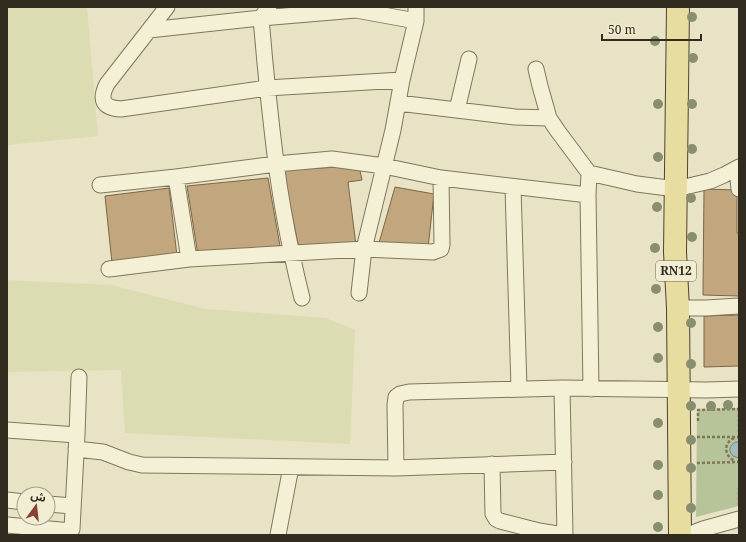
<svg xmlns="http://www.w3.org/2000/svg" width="746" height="542" font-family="'Noto Serif','Noto Sans Arabic',serif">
	<rect width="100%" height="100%" fill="#e8e3c4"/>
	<path fill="#dcdcb2" d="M7 7H87L98 136 7 145Z
		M7 280 111 285 206 309 326 318 355 330 350 444 125 433 121 370 7 372Z"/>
	<path fill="#b7c499" d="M739 408V506L696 517 697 409Z"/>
	<path fill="#a5bbb9" stroke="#6d8886" d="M736 442H739V458L733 456C728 451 729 445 736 442Z"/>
	<path fill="#c1a67e" stroke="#7c6545" d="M359 166 362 180 348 182 356 245 299 249 283 170Z
		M268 178 280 246 198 255 187 186Z
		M395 187 434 194 428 248 379 243Z
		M169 188 177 256 112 263 105 196Z
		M704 189 737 190V233H739V296L703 295Z
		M739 315V366L704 367V316Z"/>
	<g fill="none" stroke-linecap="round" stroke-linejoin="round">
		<g stroke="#80765c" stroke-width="17">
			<path id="street" d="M167 7 107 84C99 100 103 108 121 109L267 88 402 80
				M269 7 261 18C265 66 270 115 276 163 282 209 291 254 302 298
				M149 30 261 18 356 10 416 21
				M536 69 540 86 549 118 557 130 589 173 588 195 591 389
				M398 103 515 117 549 118
				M457 110 469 59
				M737 169 739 189
				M589 173 637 184 676 189 710 181 724 175 739 167
				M176 177 189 259
				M100 185 176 177 276 164 332 159 384 166 441 178 588 195
				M513 187 519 389
				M109 269 189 259 364 249 433 252 441 249 442 245 441 178
				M359 293 364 249 393 130 402 80 416 21V7
				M678 308H706L739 306
				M562 388 565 535
				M7 430 77 435
				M76 449 103 452 129 462 142 465 396 468 564 462
				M492 464 493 514 496 519 500 521 539 531 538 535
				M396 468 395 405 396 397 400 394 409 392 562 388 707 390 739 389
				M7 500 24 502
				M48 504 73 506
				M7 525 71 531 72 529 77 435 79 377
				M539 531 564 535
				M278 535 291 467
				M688 535 703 529 739 519"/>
		</g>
		<g stroke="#4e4330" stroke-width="24">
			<path id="primary" d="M678 7 675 252 678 308 680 535"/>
		</g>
		<path stroke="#80765c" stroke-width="2.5" stroke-dasharray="3 2" stroke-linecap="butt" d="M739 409V437
			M698 421V410L739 409
			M697 437H739
			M734 438C723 443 724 456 735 461
			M697 463 739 462
			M739 505V488"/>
		<use href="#street" stroke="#f4f0d5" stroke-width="15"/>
		<use href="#primary" stroke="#e7dda0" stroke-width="22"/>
	</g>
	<g fill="#898f6e">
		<circle cx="692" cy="17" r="5"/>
		<circle cx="655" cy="41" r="5"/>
		<circle cx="693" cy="58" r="5"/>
		<circle cx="658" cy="104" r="5"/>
		<circle cx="692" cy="104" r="5"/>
		<circle cx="692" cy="149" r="5"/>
		<circle cx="658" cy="157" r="5"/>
		<circle cx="691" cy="198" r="5"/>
		<circle cx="657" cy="207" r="5"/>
		<circle cx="692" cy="237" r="5"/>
		<circle cx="655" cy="248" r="5"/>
		<circle cx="691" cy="271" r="5"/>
		<circle cx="656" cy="289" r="5"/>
		<circle cx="691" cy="323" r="5"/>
		<circle cx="658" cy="327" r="5"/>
		<circle cx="658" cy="358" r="5"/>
		<circle cx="691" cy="364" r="5"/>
		<circle cx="728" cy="405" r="5"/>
		<circle cx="691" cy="406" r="5"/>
		<circle cx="711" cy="406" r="5"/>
		<circle cx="658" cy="423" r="5"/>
		<circle cx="691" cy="440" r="5"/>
		<circle cx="658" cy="465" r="5"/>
		<circle cx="691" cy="468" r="5"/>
		<circle cx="658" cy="495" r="5"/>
		<circle cx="691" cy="508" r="5"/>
		<circle cx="658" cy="527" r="5"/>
	</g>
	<g text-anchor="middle" stroke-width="3.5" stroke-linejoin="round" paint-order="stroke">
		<rect fill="#f0edd2" stroke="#6b6555" stroke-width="1" x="656" y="261" width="40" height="20" rx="3"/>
		<g font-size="12" font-weight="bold" fill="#322b1f">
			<text x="676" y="275">RN12</text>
		</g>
	</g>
	<rect width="746" height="542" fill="none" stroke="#322b1f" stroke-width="16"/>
	<g transform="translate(36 506) rotate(15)"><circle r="19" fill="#f0edd2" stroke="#a49f8a"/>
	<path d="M0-3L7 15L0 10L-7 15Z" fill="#874234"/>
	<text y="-6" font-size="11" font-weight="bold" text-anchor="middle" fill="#322b1f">ش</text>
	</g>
	<path d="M602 34v6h99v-6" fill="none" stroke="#322b1f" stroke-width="2"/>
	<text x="608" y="34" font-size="12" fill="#322b1f" stroke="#f0edd2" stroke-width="3" paint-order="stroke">50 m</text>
</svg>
